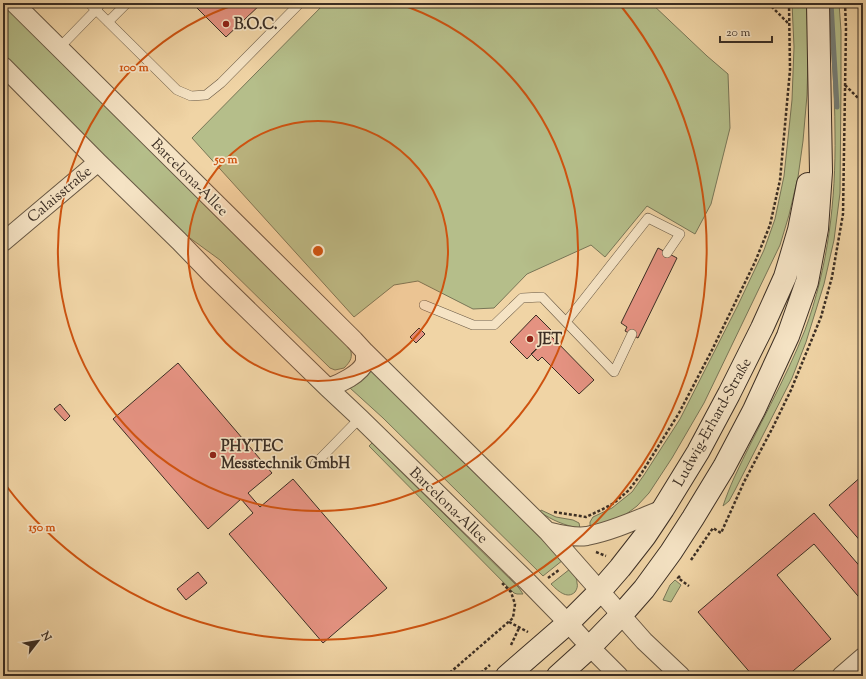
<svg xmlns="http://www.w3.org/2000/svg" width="866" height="679" font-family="'Sorts Mill Goudy',serif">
	<rect width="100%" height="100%" fill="#f0d4a5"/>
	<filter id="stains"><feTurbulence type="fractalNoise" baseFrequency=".005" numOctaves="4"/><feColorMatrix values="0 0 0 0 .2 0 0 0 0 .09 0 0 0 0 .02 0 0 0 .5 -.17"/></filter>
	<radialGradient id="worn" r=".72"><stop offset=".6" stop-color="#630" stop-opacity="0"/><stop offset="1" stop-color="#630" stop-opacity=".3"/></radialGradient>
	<path fill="#b5be8a" stroke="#787657" d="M325 3H651L707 56 728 74 730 128 711 204 695 234 647 206 605 257 591 245 527 274 494 308 473 309 418 281 394 285 354 317 192 138Z
		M792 3H807L808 56 807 95 803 141 798 177 789 215 780 245 704 403 672 458 649 493 637 506 625 515 590 528V522L593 517 612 508 632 492 644 475 680 419 738 305 764 250 775 219 784 176 792 100 794 47Z
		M829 3H839L841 31V86L840 193 834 240 824 284 806 342 792 378 735 490 729 501 723 506C726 497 730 487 734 478 757 428 785 381 805 330 828 268 836 200 835 133 835 90 831 46 829 3Z
		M3 4 350 348C353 357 351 361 344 368L335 370 330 368 220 260 179 230 3 56Z
		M371 369 563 560 543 576 383 418 350 388C359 384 365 378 371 369Z
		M372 443 519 588 523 594H517L514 593 369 446Z
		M541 510 556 517 573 520 579 523 580 528C565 526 552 520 540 512Z
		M570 569C573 573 577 577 577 583 578 586 577 589 575 592 567 600 557 590 551 584Z
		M675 580 681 585 671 602 663 600 670 585Z"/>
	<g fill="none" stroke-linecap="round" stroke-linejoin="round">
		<path stroke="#767f79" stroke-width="5" d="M831 3 837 107"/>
	</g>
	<path fill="#e49281" stroke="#3b2e24" d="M192 3H262L226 37Z
		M658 248 677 258 638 338 625 331 627 327 621 323Z
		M536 315 553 332 527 359 510 342Z
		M419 328 425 334 416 343 410 337Z
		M550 335 594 380 579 394 542 357 538 361 531 354Z
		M178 363 272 473 248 493 260 507 293 479 387 588 323 643 229 534 253 513 241 499 208 529 113 419Z
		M60 404 70 416 65 421 54 409Z
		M863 475V544L829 505Z
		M814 513 863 570V602L814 544 777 575 831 639 787 676H753L698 612Z
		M198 572 207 583 186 600 177 589Z"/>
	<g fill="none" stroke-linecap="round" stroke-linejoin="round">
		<g stroke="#685844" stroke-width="10">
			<path id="service" d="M89 3 177 90 191 96 206 95 221 83 300 3
				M108 22 127 3
				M59 48 96 10 101 3
				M424 305 473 325H494L522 298 542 297 614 372 632 334
				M566 322 648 218 680 234 667 253
				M315 464 360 418"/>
		</g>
		<g stroke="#685844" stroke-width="20">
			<path id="minor" d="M14 3 354 340 365 352 547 531 644 641 681 676
				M3 66 98 162 179 241 210 273 328 388 360 418 526 580 568 623 590 647 619 676
				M3 242 98 162
				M328 388C339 384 361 374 365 362 365 359 365 355 365 352
				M547 531C559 534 574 538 587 536 613 531 638 519 663 509
				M841 676 863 657"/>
		</g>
		<g stroke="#3b2e24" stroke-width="24">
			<path id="secondary" d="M507 676 568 623 600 591 620 568 645 536 663 509 698 452 729 394 762 328 785 277 799 230 808 184
				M558 676 590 647 622 614 644 589 671 552 693 518 724 467 754 410 788 336 807 282 817 229 821 172 818 3"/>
		</g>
		<path stroke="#3b2e24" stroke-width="2.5" stroke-dasharray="3 2" stroke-linecap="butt" d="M768 3 789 24
			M845 85 863 103
			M554 512 586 517 603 509 614 503 629 490 641 474 679 413 711 352 755 262 770 225 780 180 790 70 789 3
			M596 552 606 556
			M691 560 713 528 721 533 744 482 773 427 791 390 821 317 832 277 843 214 846 28 845 3
			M680 576 678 578 689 586
			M548 578 559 570
			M509 622 528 632
			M511 645 519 628
			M446 676 513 618 515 604 511 592 502 583
			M477 676 490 665"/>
		<use href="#service" stroke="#f5e3c4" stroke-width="9"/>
		<use href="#minor" stroke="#f5e3c4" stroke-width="18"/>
		<use href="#secondary" stroke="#f5e3c4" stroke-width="22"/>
	</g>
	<circle cx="318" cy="251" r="130" fill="#ce5310" fill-opacity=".12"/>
	<g fill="none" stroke="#ce5310" stroke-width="2">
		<circle cx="318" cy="251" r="130"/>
		<path d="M396 3A260 260 0 1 1 240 3"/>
		<path d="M621 6A390 390 0 1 1 4 483"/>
	</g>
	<g fill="#8f2418" stroke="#f5e3c4" stroke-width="1.5">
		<circle cx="226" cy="24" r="4"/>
		<circle cx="530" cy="339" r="4"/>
		<circle cx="213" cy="455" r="4"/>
	</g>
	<g text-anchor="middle" stroke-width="3.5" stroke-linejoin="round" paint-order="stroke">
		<g font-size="15" font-weight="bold" fill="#3b2e24" stroke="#f5e3c4" text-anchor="start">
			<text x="234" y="29">B.O.C.</text>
			<text x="538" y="344">JET</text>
			<text x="221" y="451">PHYTEC<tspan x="221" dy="17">Messtechnik GmbH</tspan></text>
		</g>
		<g font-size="15" fill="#3b2e24" stroke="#f5e3c4">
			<text transform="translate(190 177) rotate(45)" y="5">Barcelona-Allee</text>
			<text transform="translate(59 194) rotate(-40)" y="5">Calaisstraße</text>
			<text transform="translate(712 422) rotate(-61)" y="5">Ludwig-Erhard-Straße</text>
			<text transform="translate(449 505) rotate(44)" y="5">Barcelona-Allee</text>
		</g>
	</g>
	<circle cx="318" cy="251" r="6" fill="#ce5310" stroke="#f5e3c4" stroke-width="2"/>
	<g font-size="12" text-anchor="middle" font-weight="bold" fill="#ce5310" stroke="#f5e3c4" stroke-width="3.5" stroke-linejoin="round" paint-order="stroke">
		<text x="134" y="71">100 m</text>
		<text x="226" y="163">50 m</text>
		<text x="42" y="531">150 m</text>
	</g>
	<rect width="866" height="679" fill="none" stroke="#f0d4a5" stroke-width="16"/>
	<rect x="4" y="4" width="858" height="671" fill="none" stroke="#3b2e24" stroke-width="2"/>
	<rect x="8" y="8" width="850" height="663" fill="none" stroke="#3b2e24"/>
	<g transform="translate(38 641) rotate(59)" stroke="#f5e3c4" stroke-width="3" paint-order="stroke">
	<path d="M0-3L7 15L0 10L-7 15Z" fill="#3b2e24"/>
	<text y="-6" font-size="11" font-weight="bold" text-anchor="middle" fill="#3b2e24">N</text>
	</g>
	<path d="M720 36v6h52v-6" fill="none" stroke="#3b2e24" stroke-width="2"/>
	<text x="726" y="36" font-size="12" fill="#3b2e24" stroke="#f5e3c4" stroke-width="3" paint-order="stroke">20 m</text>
	<rect width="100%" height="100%" filter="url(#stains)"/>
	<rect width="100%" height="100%" fill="url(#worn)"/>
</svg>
